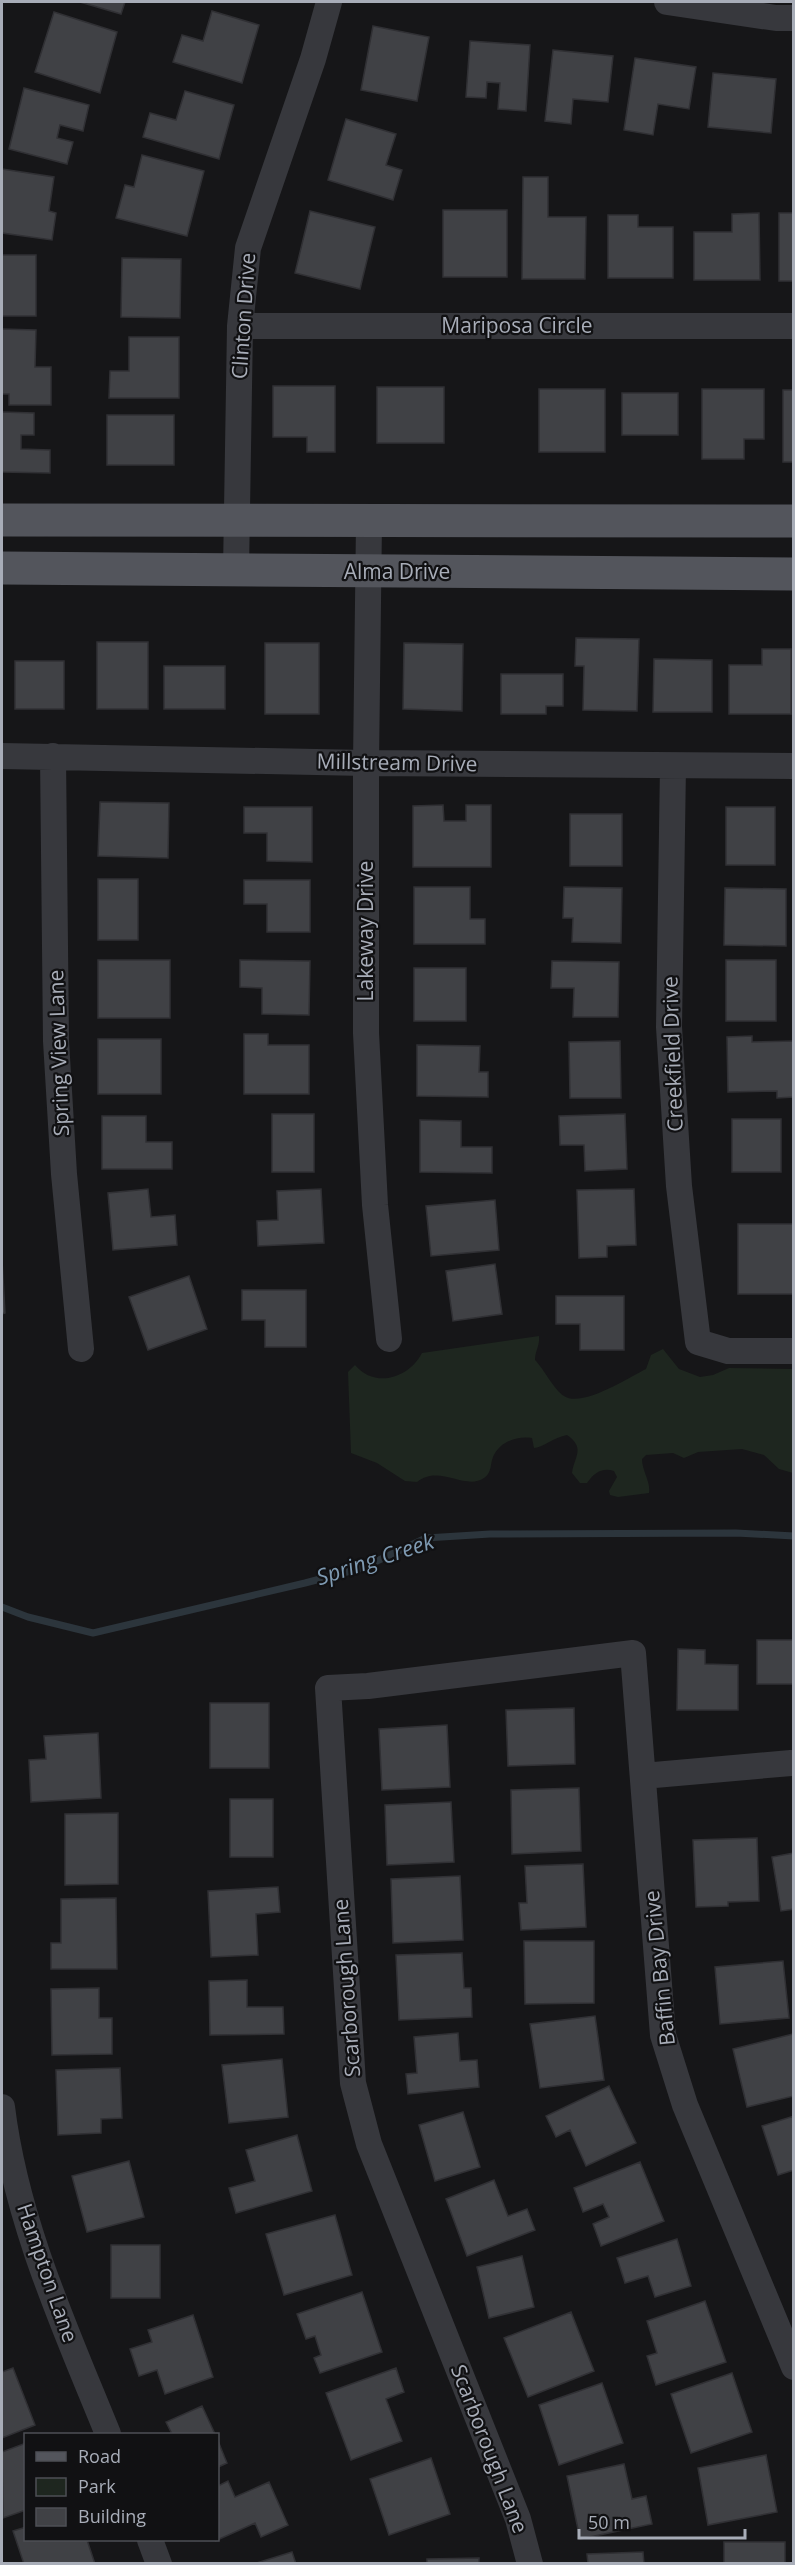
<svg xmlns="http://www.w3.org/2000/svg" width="795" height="2565" font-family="'Open Sans',sans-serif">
	<rect width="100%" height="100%" fill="#161618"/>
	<path fill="#1e261f" d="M539 1336C540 1346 535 1351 535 1360 544 1369 554 1390 564 1396 582 1408 628 1378 646 1369L651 1355 663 1349 679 1369 700 1377 713 1375 729 1368 793 1369V1473L779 1469 764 1455 742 1449 698 1452 684 1458 673 1453 646 1455 642 1459C642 1471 651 1482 649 1493L618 1497 610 1495 609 1491 617 1477 614 1471C602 1467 594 1473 587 1483H580L572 1473C574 1457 586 1448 567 1435 554 1437 542 1448 534 1448L532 1438C517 1436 500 1441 493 1457 490 1464 492 1473 484 1478 465 1491 440 1464 417 1482L405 1481 377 1463 351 1453 348 1372 355 1365C375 1389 409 1378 422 1353Z"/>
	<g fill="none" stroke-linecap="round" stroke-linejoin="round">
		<path stroke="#2c353c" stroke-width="7" d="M2 1607 28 1617 93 1633 305 1583 362 1568 426 1538 490 1534 736 1533 794 1536"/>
	</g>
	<path fill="#404145" stroke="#303034" stroke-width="1.5" d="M80 2H125L121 14Z
		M212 11 259 25 242 83 173 62 182 35 203 41Z
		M54 12 117 32 100 93 35 72Z
		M373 26 429 37 417 101 361 90Z
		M470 41 530 45 526 111 498 109 500 83 487 82 486 98 466 97Z
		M553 50 613 56 608 102 573 99 571 124 545 121Z
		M635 58 696 67 689 109 658 104 653 135 624 130Z
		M713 73 776 79 771 133 708 127Z
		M24 88 89 105 83 131 60 125 57 138 73 142 67 164 9 149Z
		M185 91 234 105 219 159 143 137 150 113 176 120Z
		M346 119 396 134 386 165 402 170 393 200 328 180Z
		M142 155 204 171 187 236 116 218 125 185 134 187Z
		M2 169 54 177 49 211 56 213 52 240 2 233Z
		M523 177H548V217H586L585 279H522Z
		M443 210H507V277H443Z
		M310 211 375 227 360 289 295 273Z
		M759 213 760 280H694V232H732V214Z
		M779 213H794V281H779Z
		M608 215H638V227H673V278H608Z
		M2 255H36V316H2Z
		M122 258 181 259 180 318 121 317Z
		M2 329 36 330 35 367H51V405H9V394H2Z
		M129 337H179V398H109L110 371H129Z
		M273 386H335V452H307V437H273Z
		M377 387H444V443H377Z
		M539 389H605V452H539Z
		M702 389H764V439H744V459H702Z
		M783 390H794V462H783Z
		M622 393H678V435H622Z
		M2 412 34 413V435H21V449L50 450V473L2 472Z
		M107 415H174V465H107Z
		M576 638 639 639 637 711 583 710 584 666H575Z
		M97 642H148V709H97Z
		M265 643H319V714H265Z
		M404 643 463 644 462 711 403 709Z
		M762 649H791V714H729V665H762Z
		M654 659 712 660V712H653Z
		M15 661H64V709H15Z
		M164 666H225V709H164Z
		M501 674H563V706H546V714H501Z
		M100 802 169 803 168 858 98 856Z
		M443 805 444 821H466V805H491V867H413V806Z
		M244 807H312V862L267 861V833H244Z
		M726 807H775V865H726Z
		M570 814H622V866H570Z
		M98 879H138V940H98Z
		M244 880H310V932H267V904H244Z
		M414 887H470V919H485V944H414Z
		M564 887 622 888 621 943 572 942 573 918H563Z
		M725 888 786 889V946L724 945Z
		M98 960H170V1018H98Z
		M240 960 310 961 309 1015 262 1014V988L240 987Z
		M726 960H776V1021H726Z
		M552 961 619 962 618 1017H573L574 988H551Z
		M414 968H466V1021H414Z
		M244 1034H268V1045H309V1094H244Z
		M752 1036V1042L794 1041V1097L777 1098V1091L728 1092 727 1037Z
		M98 1039H161V1094H98Z
		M620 1041 621 1098H570L569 1042Z
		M417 1045 480 1046 479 1072H488V1097L417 1096Z
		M272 1114H314V1172H272Z
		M625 1114 627 1169 585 1171 584 1145H560L559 1116Z
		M102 1116H146V1142H172V1169H102Z
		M732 1119H781V1172H732Z
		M420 1120 461 1121V1147H492V1173L420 1172Z
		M148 1189 151 1217 175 1215 177 1245 113 1250 108 1193Z
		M321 1189 324 1243 258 1246 257 1221 278 1220 277 1191Z
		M634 1189 636 1245 607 1246V1257L579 1258 577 1190Z
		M495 1200 499 1250 431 1256 426 1206Z
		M738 1224H794V1294H738Z
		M2 1260 5 1313 2 1314Z
		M495 1264 502 1314 453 1321 446 1271Z
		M189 1276 207 1329 148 1350 129 1297Z
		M242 1290H306V1347H265V1320H242Z
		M556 1296H624V1350H580V1324H556Z
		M757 1640H794V1684H757Z
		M678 1649 705 1650V1664L738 1665V1710H677Z
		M210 1703H269V1768H210Z
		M574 1708 575 1764 508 1766 506 1710Z
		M447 1725 450 1787 382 1790 379 1729Z
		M98 1733 101 1798 31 1802 29 1760 46 1759 44 1736Z
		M579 1788 581 1851 512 1854 511 1790Z
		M230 1799H273V1857H230Z
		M451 1802 454 1862 387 1865 385 1805Z
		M118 1813V1884L65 1885V1814Z
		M757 1838 759 1901 728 1902V1906L696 1907 693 1840Z
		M794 1853V1909L781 1911 772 1857Z
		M583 1864 586 1927 521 1930 519 1903H527L525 1866Z
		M460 1876 463 1940 393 1943 391 1879Z
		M278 1887 280 1912 256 1914 258 1955 211 1957 208 1891Z
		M116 1898 117 1969H51V1943H61V1899Z
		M524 1941H594V2003L525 2004Z
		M462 1953 464 1988H471L472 2017 399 2020 396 1955Z
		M783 1961 789 2018 720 2024 715 1967Z
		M247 1980V2007H283L284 2034 210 2035 209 1981Z
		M99 1988V2018H112V2054L52 2055 51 1989Z
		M595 2016 604 2080 540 2088 530 2024Z
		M458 2033 460 2061 477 2060 479 2087 408 2094 406 2074 417 2073 414 2037Z
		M793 2034 794 2096 747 2107 733 2049Z
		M282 2059 288 2117 229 2123 222 2065Z
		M120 2068 122 2118 101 2119V2133L58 2135 56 2070Z
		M609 2086 636 2143 586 2166 570 2130 556 2137 546 2116Z
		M463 2112 480 2167 435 2181 419 2125Z
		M794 2116V2170L778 2175 762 2126Z
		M297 2135 312 2191 236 2213 229 2188 255 2181 246 2150Z
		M129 2161 144 2217 87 2232 72 2176Z
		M640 2162 664 2221 601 2246 593 2224 609 2217 603 2204 583 2212 574 2188Z
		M494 2180 508 2216 527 2209 535 2230 467 2256 446 2199Z
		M335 2215 352 2275 284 2295 266 2234Z
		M677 2239 691 2286 655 2297 648 2276 625 2283 617 2258Z
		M111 2245H160V2298H111Z
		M522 2256 534 2307 489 2318 477 2267Z
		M362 2292 382 2352 320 2373 314 2358 321 2355 315 2336 306 2339 297 2314Z
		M705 2301 726 2362 656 2385 647 2356 657 2353 647 2321Z
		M571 2312 594 2371 528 2397 504 2338Z
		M193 2315 213 2377 165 2394 157 2370 139 2376 130 2349 152 2342 148 2330Z
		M13 2368 35 2425 2 2438V2372Z
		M396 2368 404 2392 386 2399 402 2441 351 2460 326 2393Z
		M732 2373 752 2432 691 2453 671 2394Z
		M602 2383 623 2443 559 2465 539 2405Z
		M202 2406 215 2434H172L166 2422Z
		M218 2441 227 2463 218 2467Z
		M26 2443V2510L3 2518 2 2452Z
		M766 2455 777 2512 708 2525 698 2468Z
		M431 2458 450 2514 389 2535 370 2479Z
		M624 2464 632 2499 646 2496 652 2524 580 2539 567 2476Z
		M228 2481 235 2497 269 2482 288 2525 261 2537 255 2523 215 2541 218 2540V2486Z
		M26 2527V2540H87L95 2564H24L13 2531Z
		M724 2542H785V2564H724Z
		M292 2552 296 2564H253Z
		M643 2552 644 2564H588L587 2554Z
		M479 2558V2564H427V2559Z"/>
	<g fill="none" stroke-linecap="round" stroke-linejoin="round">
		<path stroke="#37383d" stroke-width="26" d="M667 2 776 18H794
			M240 326H794
			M369 522 366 763V1033L375 1205 389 1339
			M236 571 240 326 248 248 313 59 329 2
			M2 756 366 763 794 766
			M53 756 56 1041 64 1174 81 1349
			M673 766 669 1027 679 1186 698 1342 728 1351H794
			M643 1776 791 1763
			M2 2107C16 2221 65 2328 108 2434
			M150 2540 159 2564
			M530 2564 518 2519 369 2144 353 2083 328 1688 368 1686 633 1653 663 2035 685 2105 794 2367"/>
		<path stroke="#53555c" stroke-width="33" d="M2 520 794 521
			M2 568 794 574"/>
	</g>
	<g text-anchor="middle" stroke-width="4.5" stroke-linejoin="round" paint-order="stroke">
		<g font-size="21" fill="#a8adb8" stroke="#111113">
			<text transform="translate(244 316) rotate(-86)" y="7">Clinton Drive</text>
			<text x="517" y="333">Mariposa Circle</text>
			<text x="397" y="579">Alma Drive</text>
			<text transform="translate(397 763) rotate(1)" y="7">Millstream Drive</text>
			<text transform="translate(366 931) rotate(-90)" y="7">Lakeway Drive</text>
			<text transform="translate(59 1053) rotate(-92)" y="7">Spring View Lane</text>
			<text transform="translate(673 1054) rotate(-92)" y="7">Creekfield Drive</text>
			<text transform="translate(660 1968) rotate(-96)" y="7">Baffin Bay Drive</text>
			<text transform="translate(347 1988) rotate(-94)" y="7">Scarborough Lane</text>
			<text transform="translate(47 2273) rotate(71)" y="7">Hampton Lane</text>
			<text transform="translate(489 2449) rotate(69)" y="7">Scarborough Lane</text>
		</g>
		<g font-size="22" font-style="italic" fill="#7f9bb3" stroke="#111113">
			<text transform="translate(375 1559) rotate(-18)" y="8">Spring Creek</text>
		</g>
	</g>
	<rect width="795" height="2565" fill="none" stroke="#a8adb8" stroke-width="6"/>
	<rect x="24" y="2433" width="195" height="108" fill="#111113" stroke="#4d4f55" stroke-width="1.5"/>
	<rect x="36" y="2452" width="30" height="9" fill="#53555c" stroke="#4d4f55" stroke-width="1.5"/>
	<text x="78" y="2463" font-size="18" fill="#a8adb8">Road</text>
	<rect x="36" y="2478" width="30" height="18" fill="#1e261f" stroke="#4d4f55" stroke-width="1.5"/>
	<text x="78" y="2493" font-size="18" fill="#a8adb8">Park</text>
	<rect x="36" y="2508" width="30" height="18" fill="#404145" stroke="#4d4f55" stroke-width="1.5"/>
	<text x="78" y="2523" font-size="18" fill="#a8adb8">Building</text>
	<path d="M579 2529v9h166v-9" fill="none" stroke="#a8adb8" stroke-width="3"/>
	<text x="588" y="2529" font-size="18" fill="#a8adb8" stroke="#111113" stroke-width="4.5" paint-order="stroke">50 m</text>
</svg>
